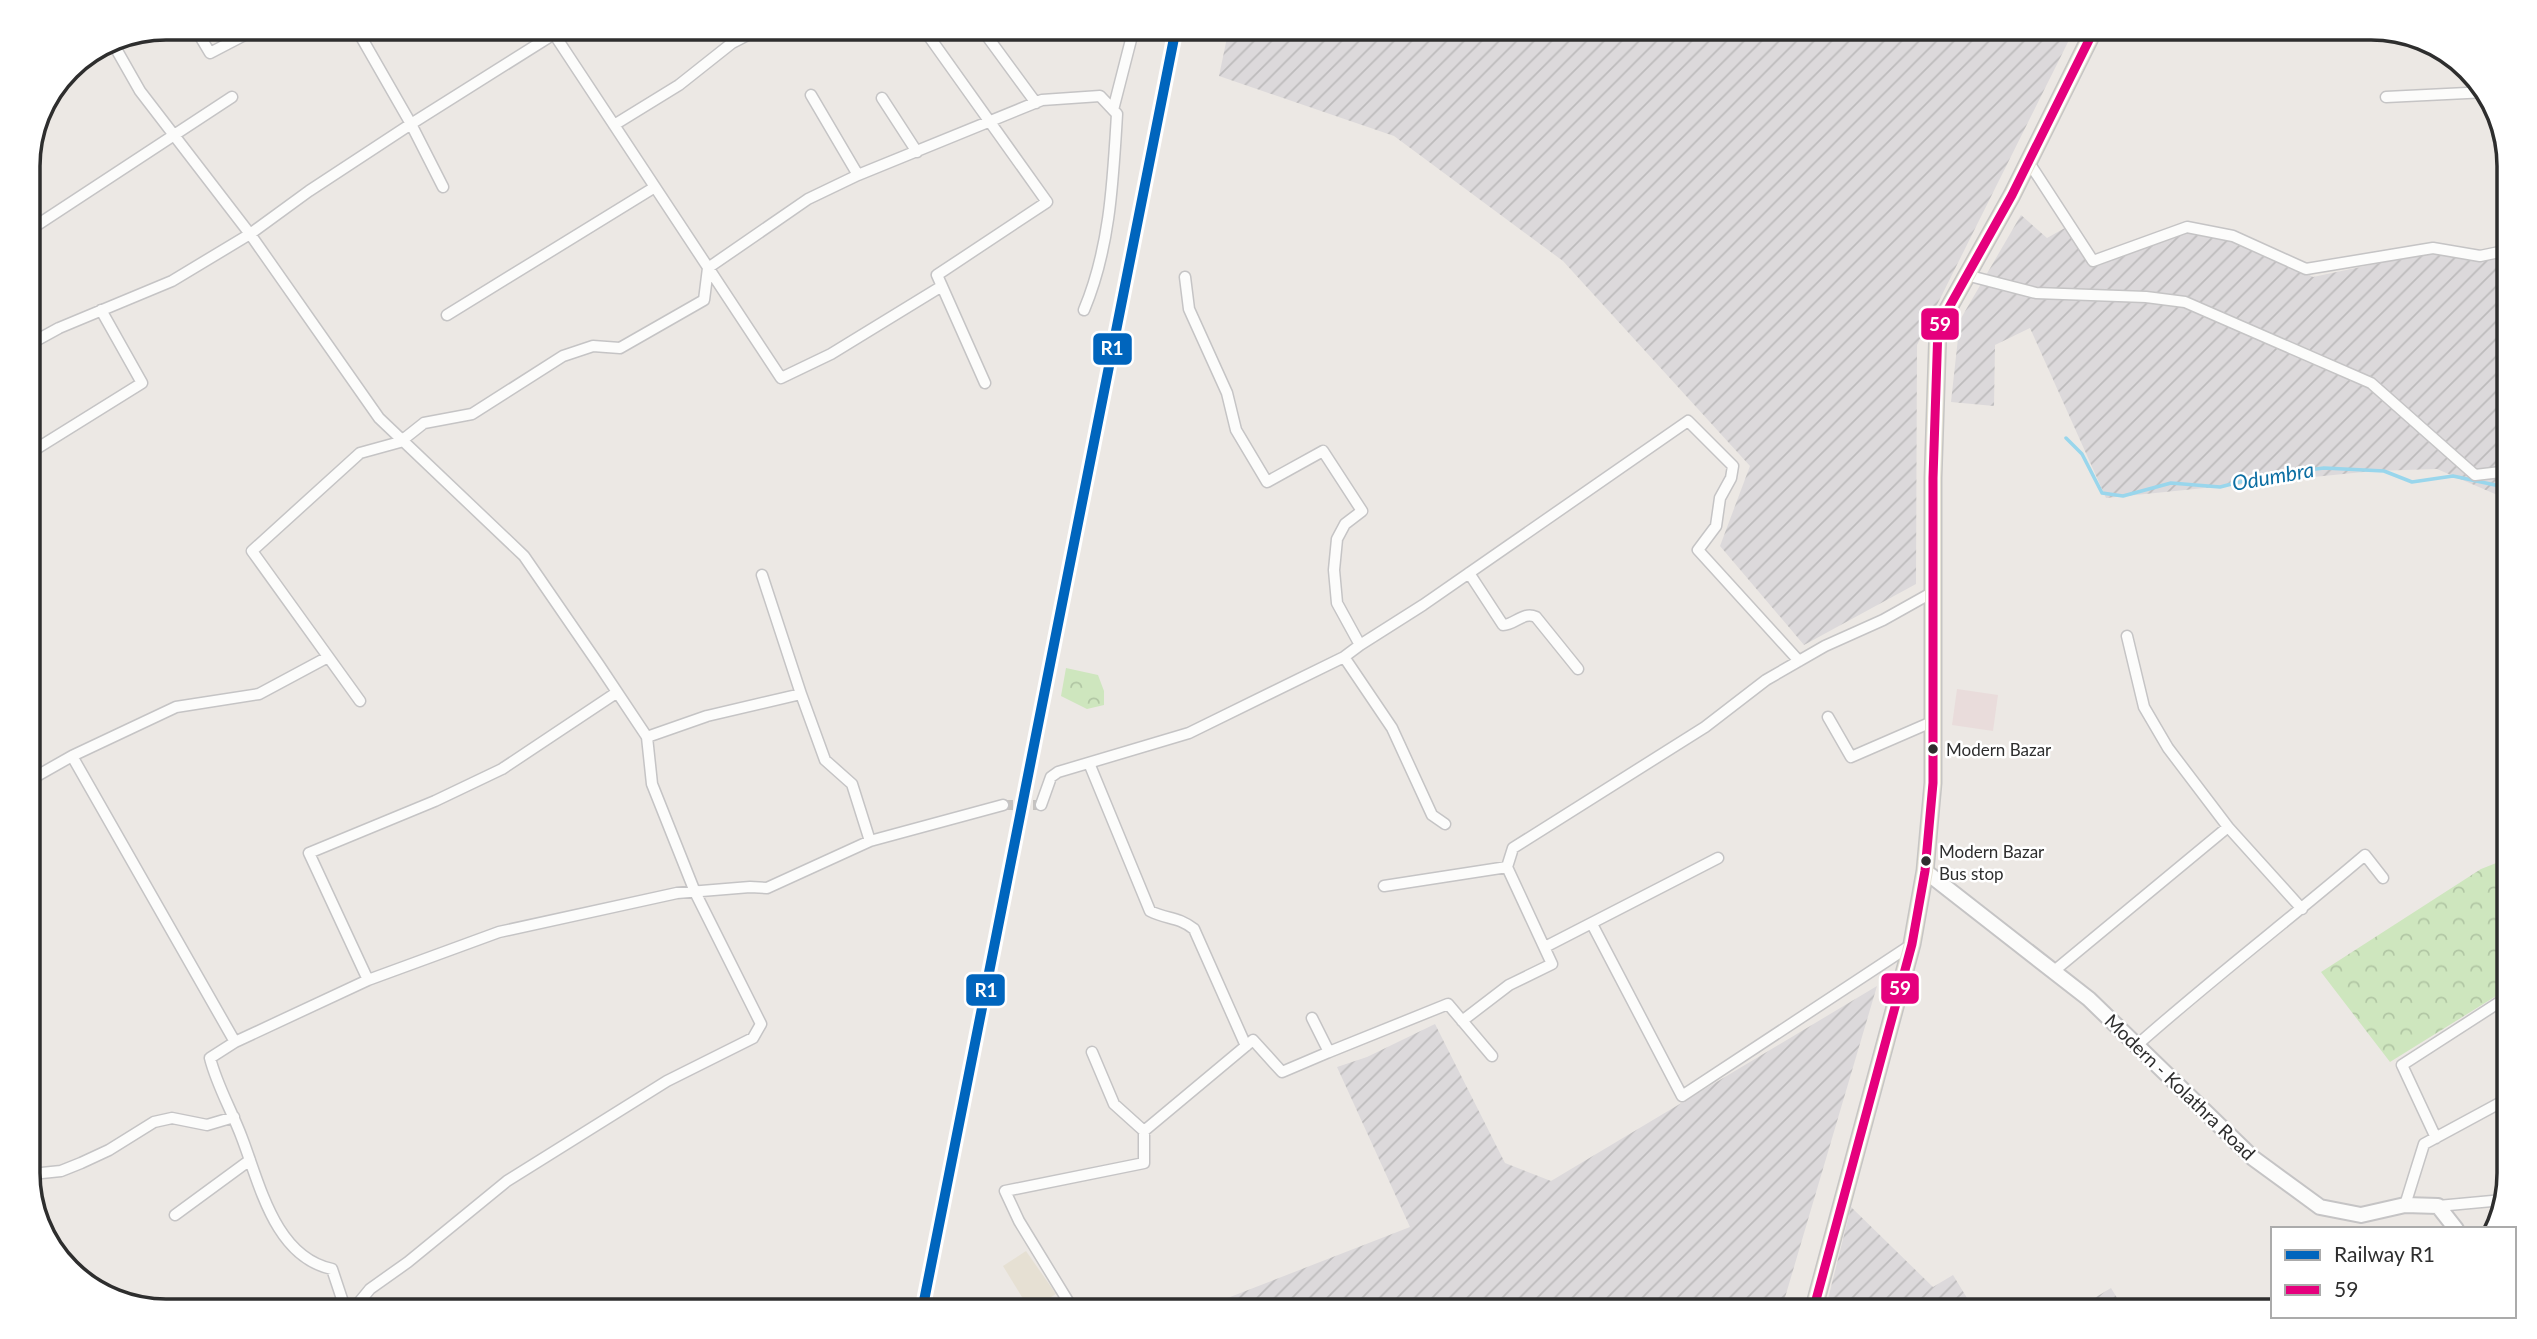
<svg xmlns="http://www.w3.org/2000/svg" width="2537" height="1339" font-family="Lato,sans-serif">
	<defs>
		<pattern id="industrial-furrows" width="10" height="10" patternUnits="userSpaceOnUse" patternTransform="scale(1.75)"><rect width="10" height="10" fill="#dcd9db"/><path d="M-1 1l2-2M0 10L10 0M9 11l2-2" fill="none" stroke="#bdbbbc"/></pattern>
		<pattern id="park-crowns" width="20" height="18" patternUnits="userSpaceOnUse" patternTransform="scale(1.75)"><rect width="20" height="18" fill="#cee6be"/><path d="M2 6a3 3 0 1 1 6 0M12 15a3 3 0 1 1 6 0" fill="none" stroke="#b1c6a4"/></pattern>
	</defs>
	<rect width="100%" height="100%" fill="#ece8e4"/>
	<path fill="url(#industrial-furrows)" d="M1229 28H2075L1917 345 1916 584 1804 645 1720 546 1750 466 1563 261 1394 136 1219 76Z
		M2021 215 2047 238 2072 224 2090 256 2192 222 2249 239 2313 277 2441 250 2509 254V500L2437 469 2373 471 2106 498 2030 328 1995 345 1994 406 1951 402 1960 320Z
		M1877 986 1781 1311H1194L1410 1227 1337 1067 1367 1057 1435 1024 1505 1163 1551 1181Z
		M1851 1207 1933 1287 1953 1275 1975 1311H1825Z
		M2111 1288 2125 1311H2073Z"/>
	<path fill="#e6e0d3" d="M1026 1251 1056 1294 1030 1310 1003 1266Z"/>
	<path fill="#e9dcdb" d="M1957 689 1998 695 1993 731 1952 725Z"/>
	<path fill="url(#park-crowns)" d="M1066 668 1098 675 1104 691V705L1087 709 1061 696Z
		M2509 858V988L2390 1062 2321 972 2481 869Z"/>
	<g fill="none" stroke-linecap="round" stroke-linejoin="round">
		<path stroke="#99d6ec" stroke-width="3.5" d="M2066 438 2082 454 2102 493 2123 496 2171 483 2220 487 2267 475 2324 468 2384 471 2412 482 2453 476 2509 488"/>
		<path stroke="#c6c3c0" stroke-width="10" stroke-dasharray="10 5" stroke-linecap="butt" d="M1003 805H1041"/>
		<g stroke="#c5c4c5" stroke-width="13">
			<path id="street" d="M195 28 210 53 258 28
				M356 28 411 124 554 34 550 28
				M724 28 732 43
				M923 28 1047 202 937 275 985 383
				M981 28 1036 103
				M554 34 781 378 831 354 942 286
				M111 40 140 91 250 234 379 418 524 556 599 665 647 737 652 784 695 892 761 1024 753 1038 667 1081 507 1181 408 1262 370 1289 352 1311
				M811 95 858 175
				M2386 97 2487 92
				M882 98 917 152
				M2492 106 2509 189
				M1113 110 1134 28
				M614 125 679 85 732 43 761 28
				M2028 161 2093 261 2187 227 2233 236 2306 269 2433 248 2480 256 2509 250
				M28 231 232 97
				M1966 275 2036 293 2146 297 2185 302 2371 383 2475 475 2501 472 2509 477
				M447 315 655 187
				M28 345 59 328 172 281 250 234 309 191 411 124 443 187
				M28 454 142 383 101 310
				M1469 573 1503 625C1515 625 1523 611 1536 617L1578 669
				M762 575 801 694
				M2127 636 2144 707 2168 748 2228 827
				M1360 645 1423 605 1688 421 1733 466 1731 478 1720 498 1716 526 1698 550 1799 661
				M1344 657 1392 728 1432 815 1445 824
				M360 701 252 551 360 453 400 442 424 423 472 414 563 356 593 346 620 348 704 300 708 268 808 199 858 175 1042 100 1100 96 1117 114C1113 181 1110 248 1084 310
				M1828 717 1851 757 1934 721
				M647 737 707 716 801 694 825 760 852 784 870 841 1003 805
				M72 756 235 1042
				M1089 763 1150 911C1168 920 1177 916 1194 929L1246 1046
				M28 781 72 756 176 707 259 694 328 657
				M1041 805 1051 777 1058 772 1189 733 1344 657 1360 645 1337 603 1334 570 1337 539 1345 524 1362 511 1323 451 1267 482 1236 430 1227 393 1189 309 1185 277
				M1384 886 1507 867 1513 848 1705 727 1766 680 1825 646 1883 620 1933 592
				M1592 924 1682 1096 1911 945
				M1545 947 1718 858
				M2054 971 2228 827 2302 909
				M368 980 309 853 435 801 502 769 616 693
				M1312 1018 1329 1052 1448 1004 1492 1056
				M1462 1021 1509 985 1552 964 1507 867
				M2136 1046C2210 980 2289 920 2365 855L2383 878
				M1144 1131 1253 1040 1282 1072 1329 1052
				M2436 1138 2402 1065 2509 996
				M32 1174 61 1171 81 1163 109 1150 154 1122 172 1118 207 1125 234 1117
				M2405 1205 2424 1144 2509 1098
				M2438 1206 2503 1200
				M175 1215 250 1160
				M346 1311 332 1269C275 1257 260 1185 242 1138 232 1111 217 1086 210 1058L235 1042 368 980 499 932 677 893 750 887 767 888 870 841
				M1074 1311 1019 1221 1005 1191 1144 1163V1131L1114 1104 1092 1052
				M1929 1311 1937 1306"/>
		</g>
		<g stroke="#c5c4c5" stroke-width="18">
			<path id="secondary" d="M1925 871 2089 999 2253 1158 2320 1207 2361 1215 2405 1205 2438 1206 2456 1229"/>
		</g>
		<g stroke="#c6c5c4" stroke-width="19">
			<path id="primary" d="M1813 1311 1912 944 1925 871 1933 783V478L1938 327 2012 195 2095 28"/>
		</g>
		<use href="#street" stroke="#fcfcfb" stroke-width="10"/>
		<use href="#secondary" stroke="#fcfcfb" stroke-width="14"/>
		<use href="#primary" stroke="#e8e4d6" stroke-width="16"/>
		<g stroke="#fff" stroke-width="14">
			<path id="bus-1" d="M1813 1311 1912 944 1925 871 1933 783V478L1938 327 2012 195 2095 28"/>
		</g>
		<use href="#bus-1" stroke="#e5007d" stroke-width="9"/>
		<g stroke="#fff" stroke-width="16">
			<path id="rail-1" d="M922 1311 1176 28"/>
		</g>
		<use href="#rail-1" stroke="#0065bd" stroke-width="10"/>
	</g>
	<g fill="#2e2e2e" stroke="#fff" stroke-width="2.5">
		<circle cx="1933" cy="749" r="6"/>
		<circle cx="1926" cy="861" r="6"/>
	</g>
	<g text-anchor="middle" stroke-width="5" stroke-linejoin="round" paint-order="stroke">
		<g font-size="17" fill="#2e2e2e" stroke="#fff" text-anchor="start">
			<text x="1946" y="756">Modern Bazar</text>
			<text x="1939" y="858">Modern Bazar<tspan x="1939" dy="22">Bus stop</tspan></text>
		</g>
		<g font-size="19" fill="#2e2e2e" stroke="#fff">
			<text transform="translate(2180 1087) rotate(44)" y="7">Modern - Kolathra Road</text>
		</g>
		<g font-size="21" font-style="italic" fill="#0d6fa3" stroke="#fff">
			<text transform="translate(2273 477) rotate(-10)" y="7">Odumbra</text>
		</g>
	</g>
	<path d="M0 0H2537V1339H0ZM166 40H2371A126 126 0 0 1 2497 166V1173A126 126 0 0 1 2371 1299H166A126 126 0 0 1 40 1173V166A126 126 0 0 1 166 40Z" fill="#fff" fill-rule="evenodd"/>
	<path fill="none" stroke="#2e2e2e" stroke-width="3.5" d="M166 40H2371A126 126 0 0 1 2497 166V1173A126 126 0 0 1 2371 1299H166A126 126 0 0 1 40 1173V166A126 126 0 0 1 166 40Z"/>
	<g stroke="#fff" stroke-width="2.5">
		<rect x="1920" y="307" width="40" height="34" rx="7" fill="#e5007d"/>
		<rect x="1092" y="332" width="41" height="34" rx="7" fill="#0065bd"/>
		<rect x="1880" y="972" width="40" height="33" rx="7" fill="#e5007d"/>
		<rect x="965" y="973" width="41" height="34" rx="7" fill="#0065bd"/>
	</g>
	<g font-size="19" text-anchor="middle" font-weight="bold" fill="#fff">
		<text x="1940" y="331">59</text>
		<text x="1112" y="355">R1</text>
		<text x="1900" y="995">59</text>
		<text x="986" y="997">R1</text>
	</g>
	<rect x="2271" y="1227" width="245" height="91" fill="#ffffff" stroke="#ababab" stroke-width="2"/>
	<rect x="2285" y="1250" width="35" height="10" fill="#0065bd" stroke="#ababab" stroke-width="2"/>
	<text x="2334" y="1262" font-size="21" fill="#2e2e2e">Railway R1</text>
	<rect x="2285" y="1285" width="35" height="10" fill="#e5007d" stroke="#ababab" stroke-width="2"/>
	<text x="2334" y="1297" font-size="21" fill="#2e2e2e">59</text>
</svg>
